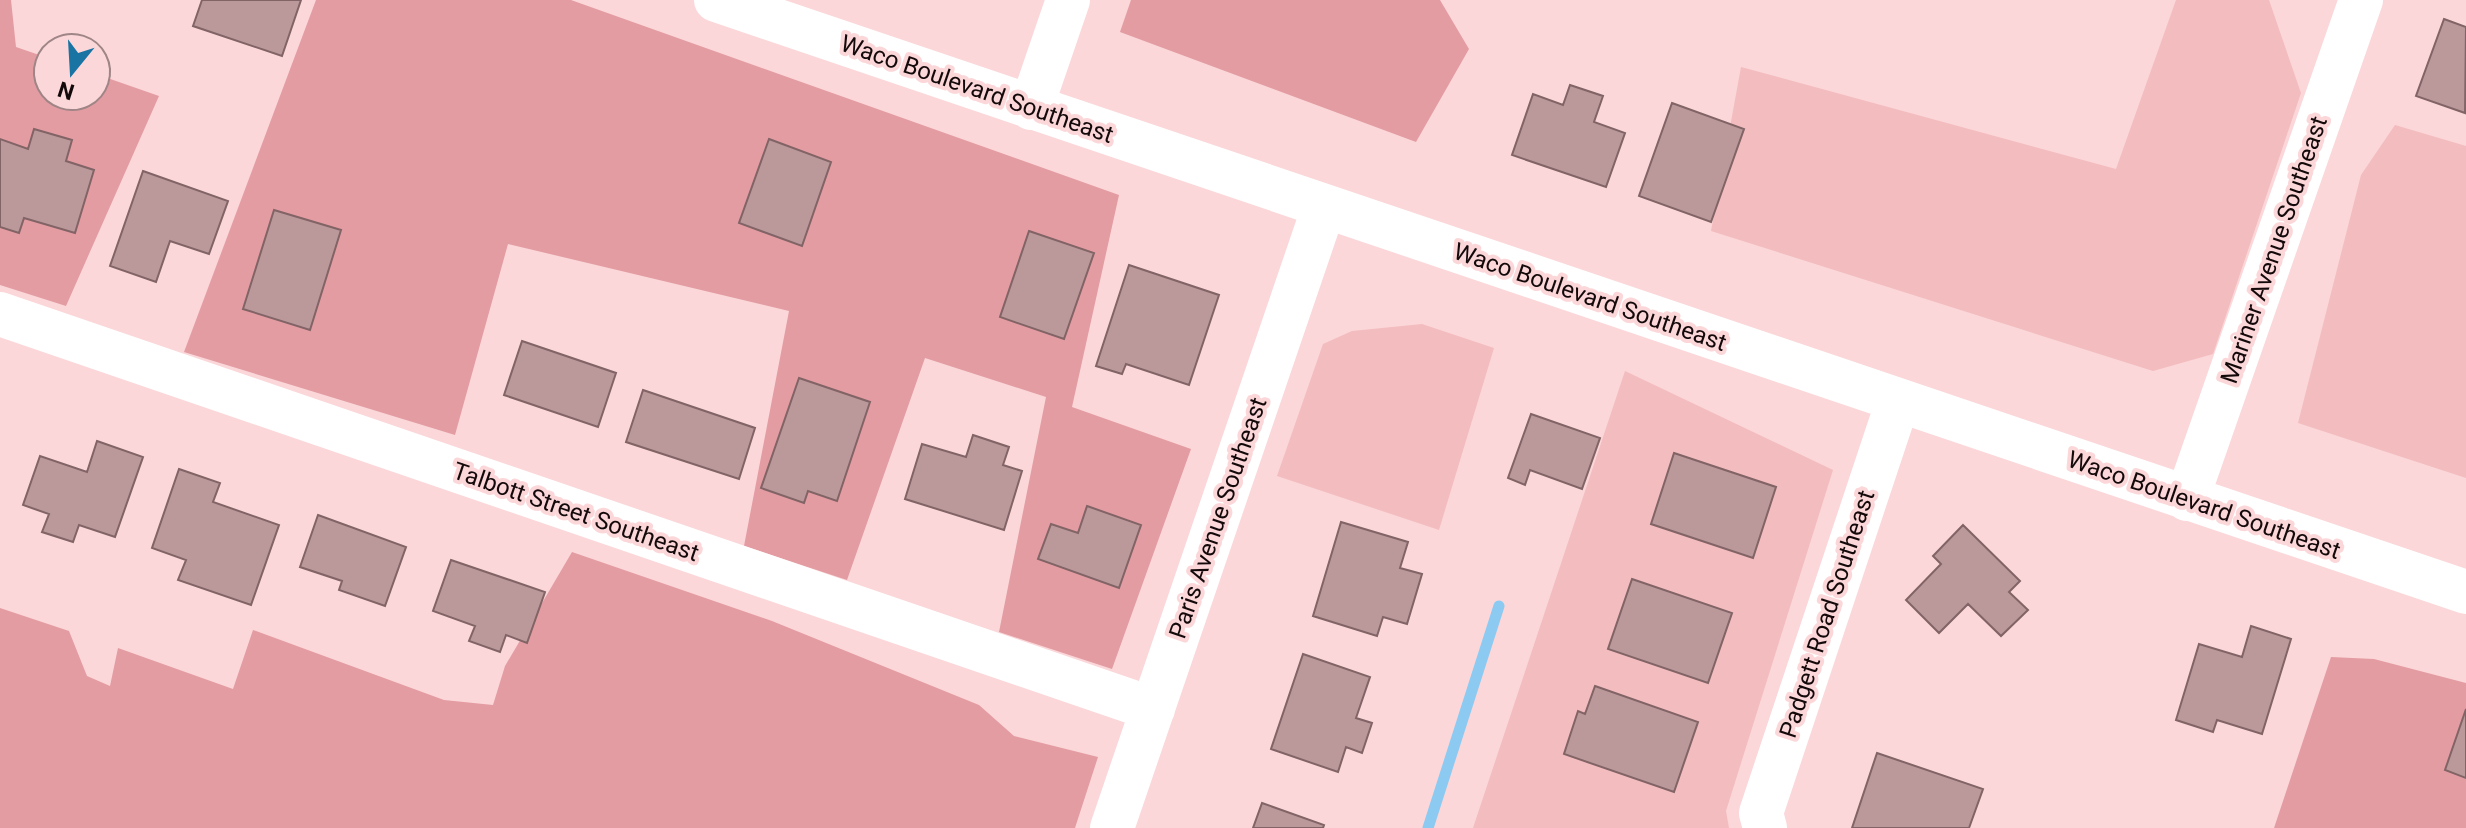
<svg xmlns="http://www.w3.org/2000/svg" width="2466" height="828" font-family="Roboto,sans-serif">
	<rect width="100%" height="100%" fill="#fbd7d9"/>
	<path fill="#f3bcbf" d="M2176 0H2269L2301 93 2213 354 2153 371 1711 231 1741 67 2116 169Z
		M2395 125 2466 146V478L2298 423 2361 175Z
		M1422 324 1494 348 1439 530 1277 476 1323 344 1352 331Z
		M1625 371 1833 470 1726 811 1729 828H1473Z"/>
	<path fill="#e39ca2" d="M0 0H11L16 47 48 58V96H96V74L159 96 66 306 0 285Z
		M316 0H571L1119 195 1072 407 1191 449 1112 669 999 632 1046 397 925 358 847 580 744 546 789 311 508 244 455 435 184 352Z
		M1131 0H1440L1469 49 1416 142 1120 32Z
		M572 552 772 621 979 705 1014 736 1098 757 1075 828H0V608L69 631 87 676 110 686 118 648 233 689 253 630 444 700 493 705 505 666Z
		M2331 657 2374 659 2466 683V828H2274Z"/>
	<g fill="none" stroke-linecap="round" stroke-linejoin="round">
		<path stroke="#8ccaf2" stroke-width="11" d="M1428 828 1499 606"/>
	</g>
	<path fill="#bb999b" stroke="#826466" stroke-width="2" d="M202 0H301L282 56 193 26Z
		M2444 19 2466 27 2465 113 2416 96Z
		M1570 85 1603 96 1594 122 1625 133 1606 187 1512 155 1533 94 1563 105Z
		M1672 103 1744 129 1711 222 1639 196Z
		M34 129 72 140 66 161 94 170 75 233 24 218 19 233 0 227V139L28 149Z
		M769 139 831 162 802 246 739 223Z
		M143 171 228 201 209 254 170 241 156 282 110 266Z
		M274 210 341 230 310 330 243 309Z
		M1029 231 1094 253 1064 339 1000 317Z
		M1129 265 1219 295 1189 385 1126 364 1122 374 1096 366Z
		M522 341 616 373 598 427 504 395Z
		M799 378 870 402 837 501 808 491 804 503 761 488Z
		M643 390 755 428 739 479 626 442Z
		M1531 414 1600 438 1582 489 1530 470 1525 485 1508 478Z
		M973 435 1009 447 1003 465 1022 471 1004 530 905 499 922 444 966 457Z
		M97 441 143 457 115 537 79 525 73 542 42 532 49 514 23 505 40 456 87 472Z
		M1674 453 1776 487 1753 558 1651 524Z
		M179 469 220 483 213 502 279 525 251 605 178 580 186 560 152 548Z
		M1087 506 1141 525 1119 588 1038 559 1051 524 1078 533Z
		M318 515 406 547 385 606 339 590 342 581 300 567Z
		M1341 522 1408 542 1400 568 1422 574 1407 624 1383 617 1377 636 1313 616Z
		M1963 525 2020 581 2009 592 2028 610 2001 636 1968 604 1939 633 1906 600 1941 564 1933 556Z
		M451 560 545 592 527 643 506 635 500 652 469 641 475 626 433 611Z
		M1632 579 1732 613 1708 683 1608 649Z
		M2251 626 2291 639 2262 734 2217 720 2213 732 2176 720 2199 644 2242 657Z
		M1303 654 1370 677 1356 718 1372 723 1362 753 1346 747 1338 772 1271 749Z
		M1595 686 1698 722 1674 792 1564 754 1578 711 1585 714Z
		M2466 709V778L2445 770Z
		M1877 753 1983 789 1969 828H1852Z
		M1262 803 1324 825 1323 828H1253Z"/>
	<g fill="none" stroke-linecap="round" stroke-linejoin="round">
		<path stroke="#fff" stroke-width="44" d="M716 0 2466 592
			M1031 108 1068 0
			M0 314 1153 709
			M2187 499 2361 0
			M1112 828 1324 207
			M1765 828 1761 813 1898 401"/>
	</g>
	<g text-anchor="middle" stroke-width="8" stroke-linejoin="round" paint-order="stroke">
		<g font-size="24" fill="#14090a" stroke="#fbd7d9">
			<text transform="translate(977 89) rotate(19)" y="8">Waco Boulevard Southeast</text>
			<text transform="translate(2274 250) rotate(-71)" y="8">Mariner Avenue Southeast</text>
			<text transform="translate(1590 297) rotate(19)" y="8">Waco Boulevard Southeast</text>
			<text transform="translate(2204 505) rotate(19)" y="8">Waco Boulevard Southeast</text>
			<text transform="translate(576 512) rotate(19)" y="8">Talbott Street Southeast</text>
			<text transform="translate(1218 518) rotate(-71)" y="8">Paris Avenue Southeast</text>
			<text transform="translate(1827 614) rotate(-72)" y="8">Padgett Road Southeast</text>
		</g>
	</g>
	<g transform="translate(72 72) rotate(198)"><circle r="38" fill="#fbd7d9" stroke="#9f8586" stroke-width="2"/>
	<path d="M0-6L14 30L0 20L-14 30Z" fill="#1a74a3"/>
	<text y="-12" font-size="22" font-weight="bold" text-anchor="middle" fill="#14090a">N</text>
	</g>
</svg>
